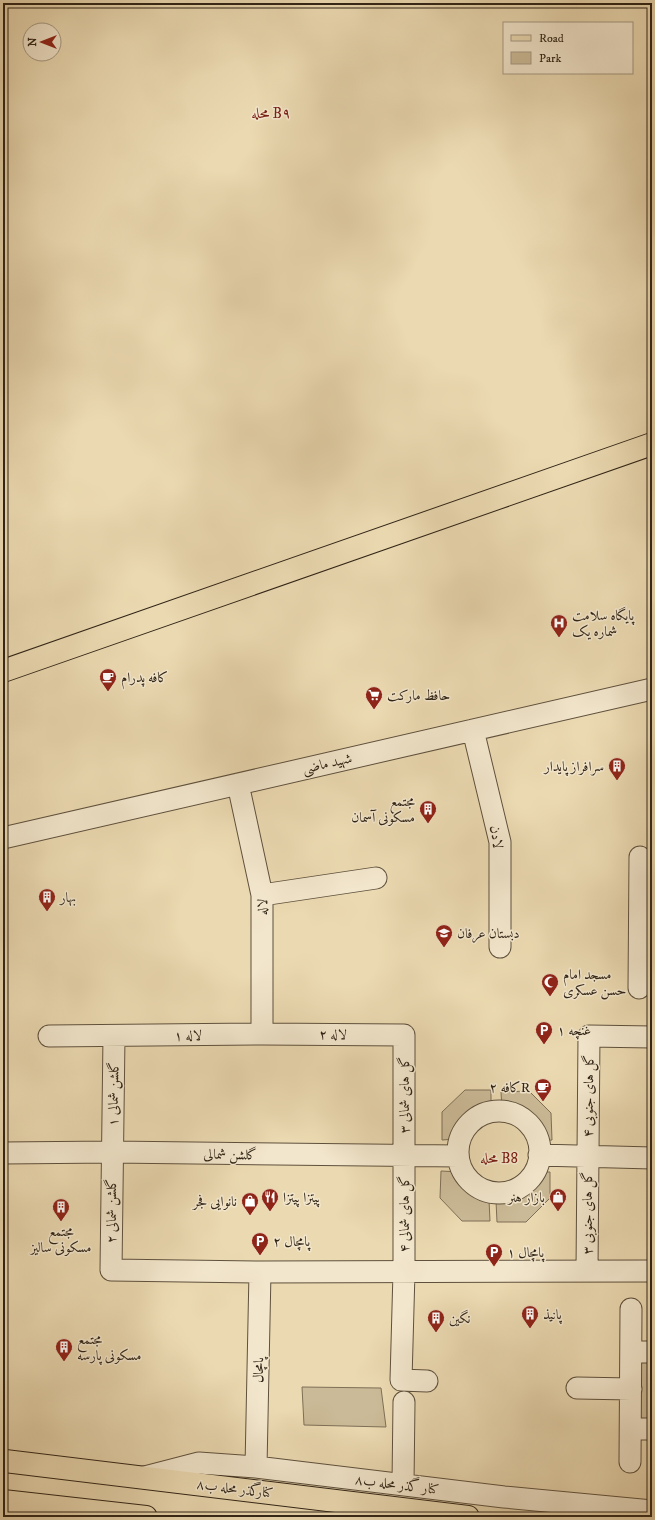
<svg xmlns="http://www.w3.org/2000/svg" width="655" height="1520" font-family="'IM FELL DW Pica',Amiri,serif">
	<rect width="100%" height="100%" fill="#ebd9b1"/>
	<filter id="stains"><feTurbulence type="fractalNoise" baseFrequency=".005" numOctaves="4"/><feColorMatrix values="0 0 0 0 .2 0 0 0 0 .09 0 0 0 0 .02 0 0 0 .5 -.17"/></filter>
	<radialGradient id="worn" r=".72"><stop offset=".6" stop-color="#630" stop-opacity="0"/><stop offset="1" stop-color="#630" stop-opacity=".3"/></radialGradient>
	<path fill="#cbba97" stroke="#7e6f56" d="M642 885H652V950H642Z
		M465 1090H491V1109C473 1112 463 1123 456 1139L442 1140V1112Z
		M529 1091 551 1113 552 1140 541 1141C533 1122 521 1114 502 1110L501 1092Z
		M441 1171 460 1172C462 1192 471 1197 489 1200L490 1221H462L440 1198Z
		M538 1172H550V1198L526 1222H497L496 1201C508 1201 521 1199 530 1190 533 1185 536 1177 538 1172Z
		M639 1358H652V1419H638Z
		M302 1387 381 1388 386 1427 304 1425Z"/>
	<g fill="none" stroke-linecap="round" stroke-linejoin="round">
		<g stroke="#5f513d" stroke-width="23">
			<path id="minor" d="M473 730 500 842V947
				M238 784 262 895V1034
				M3 838 652 689
				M262 895 376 878
				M639 988 640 857
				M49 1036 262 1034 404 1035V1272L401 1380 427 1381
				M114 1036 111 1270 260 1272 652 1271
				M458 1152a41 41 0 1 1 82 0a41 41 0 1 1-82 0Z
				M3 1153 112 1152 458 1156
				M539 1155 652 1158
				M587 1270 589 1036 652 1037
				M631 1352H652
				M577 1388 631 1389
				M631 1429H652
				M630 1462 631 1309
				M256 1467 260 1272
				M145 1477 199 1463 256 1467 504 1497 652 1511
				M403 1484 404 1402"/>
		</g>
		<g stroke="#302416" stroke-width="24">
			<path id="major" d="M3 671 652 444
				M3 1462 5 1461 468 1517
				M3 1501 146 1517"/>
		</g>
		<use href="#minor" stroke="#f2e6cc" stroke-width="21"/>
		<use href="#major" stroke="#ebd9b1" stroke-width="22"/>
	</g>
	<defs>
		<g id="hospital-pin" transform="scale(0.9)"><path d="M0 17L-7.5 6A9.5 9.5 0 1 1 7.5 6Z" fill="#8f2418" stroke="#f2e6cc"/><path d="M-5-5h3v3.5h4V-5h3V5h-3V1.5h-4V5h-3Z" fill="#fff"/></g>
		<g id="cafe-pin" transform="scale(0.9)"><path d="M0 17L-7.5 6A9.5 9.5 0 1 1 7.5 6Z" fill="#8f2418" stroke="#f2e6cc"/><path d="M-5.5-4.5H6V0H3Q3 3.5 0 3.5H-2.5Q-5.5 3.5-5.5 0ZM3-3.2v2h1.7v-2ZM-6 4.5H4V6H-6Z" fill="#fff"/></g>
		<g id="supermarket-pin" transform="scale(0.9)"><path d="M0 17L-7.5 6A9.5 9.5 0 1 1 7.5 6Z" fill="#8f2418" stroke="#f2e6cc"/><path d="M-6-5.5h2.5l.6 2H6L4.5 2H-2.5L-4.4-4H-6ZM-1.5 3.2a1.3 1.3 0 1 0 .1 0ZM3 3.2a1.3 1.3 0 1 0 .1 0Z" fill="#fff"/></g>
		<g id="building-pin" transform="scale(0.9)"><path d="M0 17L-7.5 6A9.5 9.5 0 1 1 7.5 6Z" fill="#8f2418" stroke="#f2e6cc"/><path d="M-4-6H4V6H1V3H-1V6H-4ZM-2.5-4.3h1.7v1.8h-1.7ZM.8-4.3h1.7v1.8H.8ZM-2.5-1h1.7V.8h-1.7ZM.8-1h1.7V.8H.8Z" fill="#fff"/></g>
		<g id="school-pin" transform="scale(0.9)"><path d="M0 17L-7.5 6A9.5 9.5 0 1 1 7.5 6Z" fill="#8f2418" stroke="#f2e6cc"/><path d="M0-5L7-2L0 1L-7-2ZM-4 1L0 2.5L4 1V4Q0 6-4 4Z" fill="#fff"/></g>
		<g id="mosque-pin" transform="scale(0.9)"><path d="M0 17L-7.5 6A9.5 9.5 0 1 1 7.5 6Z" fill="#8f2418" stroke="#f2e6cc"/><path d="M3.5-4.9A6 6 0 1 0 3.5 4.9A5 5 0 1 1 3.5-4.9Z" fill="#fff"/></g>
		<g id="parking-pin" transform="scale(0.9)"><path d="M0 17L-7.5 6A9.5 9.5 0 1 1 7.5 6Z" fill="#8f2418" stroke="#f2e6cc"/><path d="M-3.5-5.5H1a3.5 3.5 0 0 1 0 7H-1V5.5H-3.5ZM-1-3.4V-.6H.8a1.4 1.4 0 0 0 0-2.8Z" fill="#fff"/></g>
		<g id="restaurant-pin" transform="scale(0.9)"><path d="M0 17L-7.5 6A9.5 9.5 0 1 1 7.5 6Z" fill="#8f2418" stroke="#f2e6cc"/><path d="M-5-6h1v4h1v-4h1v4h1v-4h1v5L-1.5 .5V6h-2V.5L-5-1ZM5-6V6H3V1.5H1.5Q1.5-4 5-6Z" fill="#fff"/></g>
		<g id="shop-pin" transform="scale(0.9)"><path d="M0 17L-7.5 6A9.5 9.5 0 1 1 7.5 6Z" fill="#8f2418" stroke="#f2e6cc"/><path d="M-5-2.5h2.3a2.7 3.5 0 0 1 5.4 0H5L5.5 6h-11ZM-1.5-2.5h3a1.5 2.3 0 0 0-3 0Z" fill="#fff"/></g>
	</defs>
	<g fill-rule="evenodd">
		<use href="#hospital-pin" x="559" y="623"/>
		<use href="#cafe-pin" x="108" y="677"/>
		<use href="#supermarket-pin" x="374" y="695"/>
		<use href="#building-pin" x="617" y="766"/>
		<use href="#building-pin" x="428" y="809"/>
		<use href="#building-pin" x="47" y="897"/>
		<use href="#school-pin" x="444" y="933"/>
		<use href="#mosque-pin" x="550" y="982"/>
		<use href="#parking-pin" x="544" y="1030"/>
		<use href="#cafe-pin" x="543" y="1087"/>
		<use href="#restaurant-pin" x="270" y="1197"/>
		<use href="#shop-pin" x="558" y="1197"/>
		<use href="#shop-pin" x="250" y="1201"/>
		<use href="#building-pin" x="61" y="1207"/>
		<use href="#parking-pin" x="260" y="1241"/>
		<use href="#parking-pin" x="494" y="1252"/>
		<use href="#building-pin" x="530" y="1314"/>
		<use href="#building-pin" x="436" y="1318"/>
		<use href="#building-pin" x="64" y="1347"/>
	</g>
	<g text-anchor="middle" stroke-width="3" stroke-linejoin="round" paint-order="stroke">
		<g font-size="14" fill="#302416" stroke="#f2e6cc" text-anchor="start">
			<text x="572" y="620">پایگاه سلامت<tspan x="572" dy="16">شماره یک</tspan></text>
			<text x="121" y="682">کافه پدرام</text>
			<text x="387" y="700">حافظ مارکت</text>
			<text x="604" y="771" text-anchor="end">سرافراز پایدار</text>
			<text x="415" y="806" text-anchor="end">مجتمع<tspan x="415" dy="16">مسکونی آسمان</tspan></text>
			<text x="60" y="902">بهار</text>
			<text x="457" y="938">دبستان عرفان</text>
			<text x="563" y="979">مسجد امام<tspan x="563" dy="16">حسن عسکری</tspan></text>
			<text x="557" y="1035">غنچه ۱</text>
			<text x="530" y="1092" text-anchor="end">کافه ۲R</text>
			<text x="283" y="1202">پیتزا پیتزا</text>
			<text x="545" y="1202" text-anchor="end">بازار هنر</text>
			<text x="237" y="1206" text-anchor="end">نانوایی فجر</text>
			<text x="61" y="1236" text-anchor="middle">مجتمع<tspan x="61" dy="16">مسکونی سالیز</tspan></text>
			<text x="273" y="1246">پامچال ۲</text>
			<text x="507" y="1257">پامچال ۱</text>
			<text x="543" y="1319">پانیذ</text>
			<text x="449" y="1323">نگین</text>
			<text x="77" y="1344">مجتمع<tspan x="77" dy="16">مسکونی پارسه</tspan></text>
		</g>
		<g font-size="14" fill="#302416" stroke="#f2e6cc">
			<text transform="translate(327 763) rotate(-13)" y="5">شهید ماضی</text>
			<text transform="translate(497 837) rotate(81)" y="5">لادن</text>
			<text transform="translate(262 907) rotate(-91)" y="5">لاله</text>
			<text transform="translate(333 1034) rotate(1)" y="5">لاله ۲</text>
			<text transform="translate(188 1035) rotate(-1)" y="5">لاله ۱</text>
			<text transform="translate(113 1094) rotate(-89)" y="5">گلشن شمالی ۱</text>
			<text transform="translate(404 1095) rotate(-90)" y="5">گل های شمالی ۳</text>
			<text transform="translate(588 1096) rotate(-89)" y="5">گل های جنوبی ۴</text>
			<text transform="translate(230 1154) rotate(1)" y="5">گلشن شمالی</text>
			<text transform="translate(111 1211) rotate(-90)" y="5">گلشن شمالی ۲</text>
			<text transform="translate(587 1213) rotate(-90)" y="5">گل های جنوبی ۳</text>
			<text transform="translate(404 1214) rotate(-90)" y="5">گل های شمالی ۴</text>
			<text transform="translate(258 1370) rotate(-89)" y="5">پامچال</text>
			<text transform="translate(397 1484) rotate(7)" y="5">کنار گذر محله ب۸</text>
			<text transform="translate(235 1488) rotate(7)" y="5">کنارگذر محله ب۸</text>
		</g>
		<g font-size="15" fill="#7a1f14" stroke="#f2e6cc">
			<text x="271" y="118">محله B۹</text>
			<text x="499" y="1163">محله B8</text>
		</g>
	</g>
	<rect width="655" height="1520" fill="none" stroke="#ebd9b1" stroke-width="16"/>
	<rect x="4" y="4" width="647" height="1512" fill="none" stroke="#302416" stroke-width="2"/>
	<rect x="8" y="8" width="639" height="1504" fill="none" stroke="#302416"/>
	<rect x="503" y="22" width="130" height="52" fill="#f2e6cc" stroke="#a49883"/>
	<rect x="511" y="35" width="20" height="6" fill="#ebd9b1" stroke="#a49883"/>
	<text x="539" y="42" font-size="12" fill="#302416">Road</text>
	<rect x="511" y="52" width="20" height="12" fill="#cbba97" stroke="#a49883"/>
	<text x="539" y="62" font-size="12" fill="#302416">Park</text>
	<g transform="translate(42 42) rotate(270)"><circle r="19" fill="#f2e6cc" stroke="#a49883"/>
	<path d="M0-3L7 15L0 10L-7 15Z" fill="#8f2418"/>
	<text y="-6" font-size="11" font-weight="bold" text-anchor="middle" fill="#302416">N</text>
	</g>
	<rect width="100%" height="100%" filter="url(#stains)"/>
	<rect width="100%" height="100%" fill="url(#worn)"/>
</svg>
